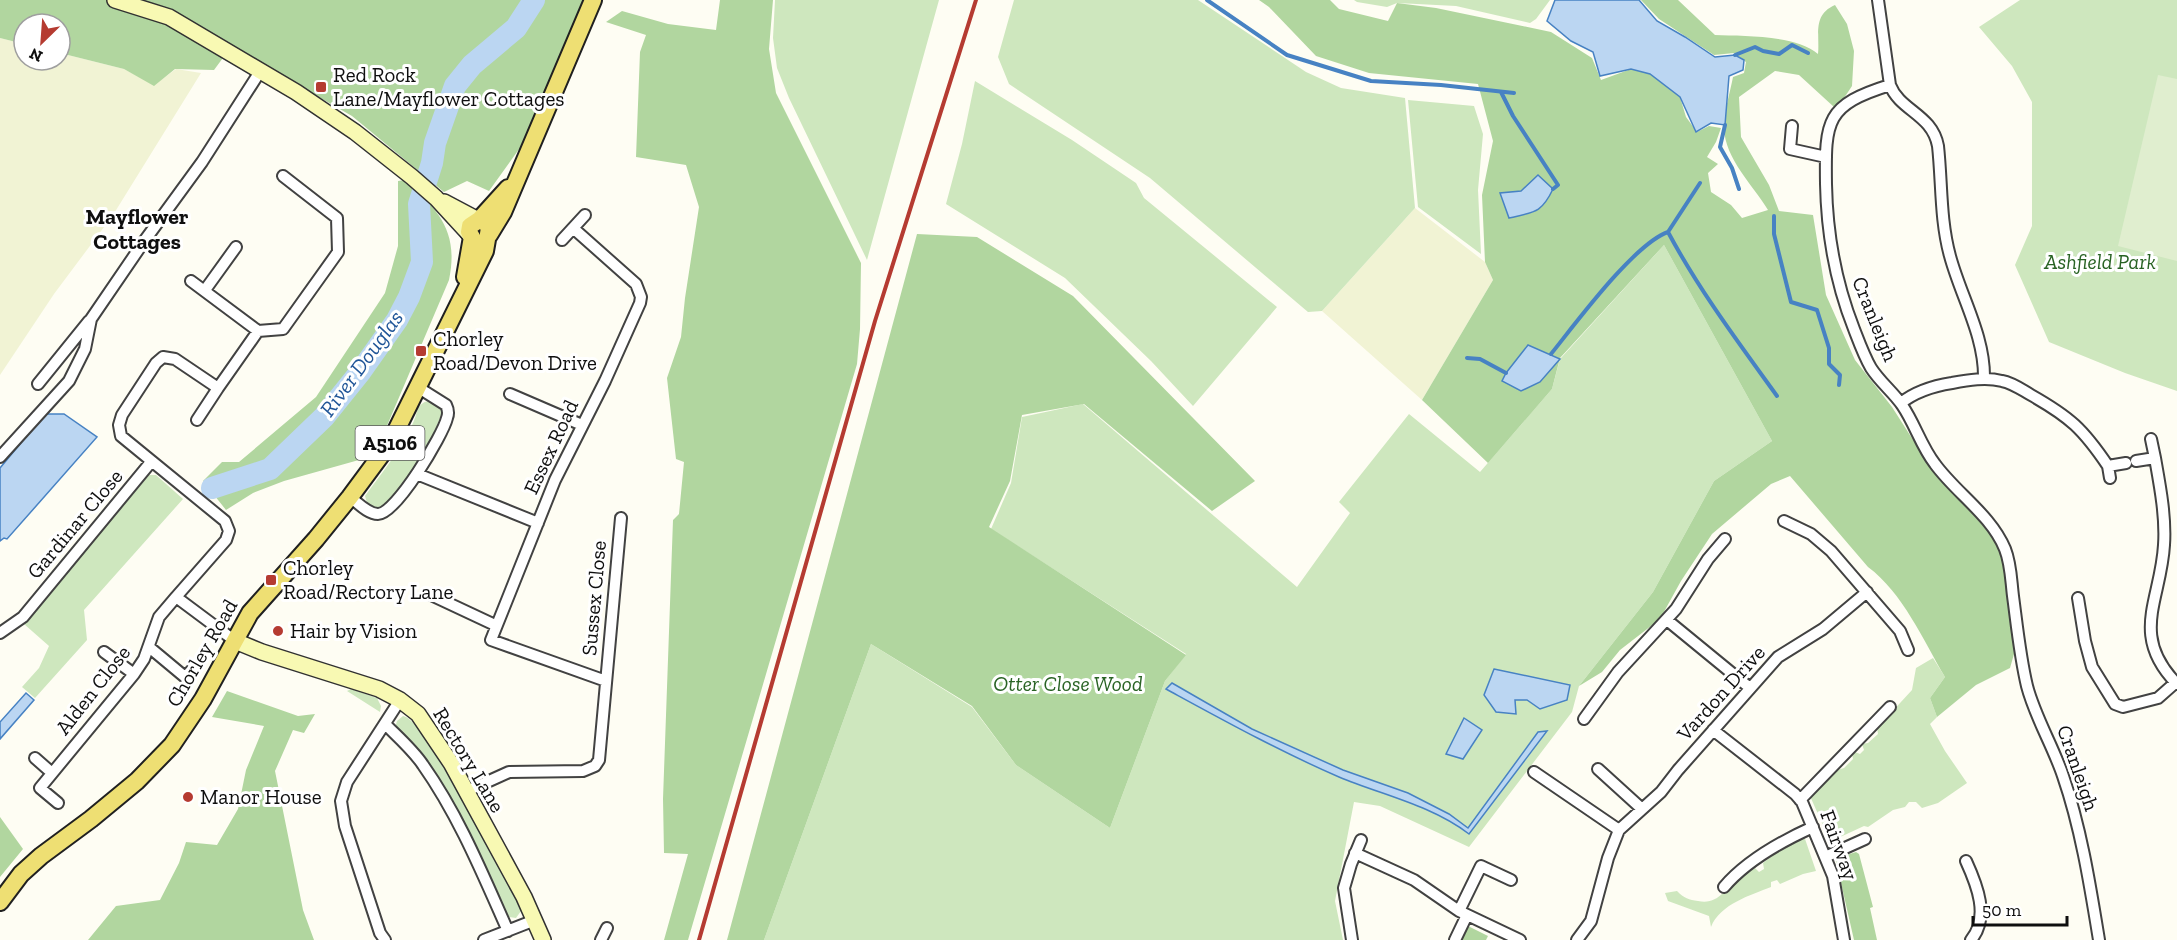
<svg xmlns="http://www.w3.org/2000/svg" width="2177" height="940" font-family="'Zilla Slab',serif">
	<rect width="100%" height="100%" fill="#fefdf3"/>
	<path fill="#f1f3d4" d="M0 38 24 44V60H60V53L124 69 154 85 176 69 201 73 113 215 54 294 0 375Z
		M1415 208 1485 262 1493 280 1422 400 1322 311Z"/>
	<path fill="#cee7be" d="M775 0H939L867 260 789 98 777 68 773 38Z
		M1014 0H1198L1306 72 1341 88 1405 98 1415 208 1322 311 1308 312 1150 178 1009 84 998 57Z
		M1354 0H1550L1536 19 1530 23 1456 6 1397 3 1387 7 1357 2Z
		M2020 0H2177V391L2125 373 2049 342 2015 265 2032 226V102L2012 66 1979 27Z
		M975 81 1072 140 1136 183 1144 198 1277 307 1193 406 1151 361 1065 278 946 204 962 144Z
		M1408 100 1474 106 1483 134 1478 190 1481 254 1418 207Z
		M1664 245 1772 441 1714 481 1653 592 1579 686 1572 712 1469 847 1380 806 1354 802 1335 901 1343 940H764L871 644 972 707 1016 765 1110 828 1165 681 1186 654 991 529 1011 483 1022 417 1083 404 1297 587 1350 513 1339 502 1409 414 1480 472 1552 389 1560 359Z
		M429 401 433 402 442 411C436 436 400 500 377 509 369 507 367 504 365 496 382 473 401 449 413 423 418 413 416 403 429 401Z
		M149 475H156L183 499 84 610 87 640 35 698 22 687 39 668 49 646 24 624Z
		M1933 658 1945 677 1930 698 1937 717 1930 724 1945 751 1967 783 1938 803 1922 808 1916 802H1909L1905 807 1893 810 1868 827 1864 826 1836 839H1829L1810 796 1834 771 1844 768 1853 759 1852 754 1855 752 1860 754 1864 750 1862 744 1868 743 1878 734 1877 728 1912 690 1916 668Z
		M351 689 377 698 381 706 380 712 347 691Z
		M403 716C427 719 505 877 520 906L521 911 516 918 509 917C486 865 463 813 429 766 419 753 406 741 395 728L397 721Z
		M1804 836 1816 871 1803 874 1780 884 1777 880 1771 882V887C1751 895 1720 904 1711 927L1709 916 1668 901 1665 893 1677 891C1684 898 1689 900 1698 901 1719 905 1724 889 1738 879 1743 875 1749 872 1755 868L1759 872 1764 869 1763 863 1788 843Z"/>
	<path fill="#b1d69f" d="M0 0H586L522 145 489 191 467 181 444 192 352 116 231 47 214 70 175 69 154 86 124 69 60 53V24H24V44L0 38Z
		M720 0H773L769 49 776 93 861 263 860 329 857 364 688 940H664L688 854 664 853 663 799 673 520 679 514 684 462 676 459 667 378 681 337 685 298 699 207 686 165 636 157 640 52 646 35 606 22 622 11 668 24 716 30Z
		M1259 0H1330L1339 9 1388 21 1397 3 1436 8 1551 32 1592 58 1601 80 1631 69 1649 73 1680 97 1686 117 1697 132 1709 126 1721 128 1716 142 1707 157 1718 164 1708 173 1711 192 1731 205 1742 218 1768 210C1753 185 1725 159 1724 128 1724 111 1730 93 1733 77L1744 73 1746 62 1734 53 1714 55 1659 19 1641 0H1678L1715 35C1743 36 1797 35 1818 54 1820 35 1812 15 1835 5L1847 24 1854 51 1852 86 1838 107H1834L1799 75 1775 71 1739 97 1741 137 1769 185 1779 211 1813 215 1826 295 1855 360 1892 407 1931 468 1990 533 2001 554 2011 601 2016 647 2010 668 1976 685 1937 717 1930 698 1945 677C1923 640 1903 593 1868 567L1790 476 1771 484 1712 534 1681 581 1660 619 1620 650 1602 672 1579 686 1653 592 1714 481 1772 441 1664 245 1560 358 1552 389 1488 463 1422 400 1493 280 1485 262 1482 195 1493 141 1478 84 1369 73 1316 56 1269 7Z
		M405 180C439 210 459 232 449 280L383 435 366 458 284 481 253 493 226 510 203 481 222 462H239L316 397 385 293 398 246V181Z
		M917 234 977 237 1073 296 1255 481 1212 511 1084 404 1022 415 1010 481 989 527 1186 655 1165 681 1110 828 1016 765 972 706 871 644 764 940H727Z
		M227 691 298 716 315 714 304 733 293 730 275 771 303 910 314 940H88L116 906 160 900 179 863 186 842 217 845 238 809 246 770 264 726 212 717Z
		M0 817 23 849 0 877Z
		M1856 852 1859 854 1873 907 1870 908 1877 940H1854L1836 861 1840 857Z
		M1468 926 1488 936 1486 940H1462Z"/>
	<path fill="#e0eecf" d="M2158 75 2177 79V261L2118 246Z"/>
	<path fill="#bbd6f2" stroke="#4782c3" stroke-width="1.5" d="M1555 0H1639L1657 21 1685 37 1715 57 1735 55 1744 60 1743 70 1729 76 1725 125 1711 123 1696 132 1680 97 1650 74 1631 69 1600 76 1593 52 1571 41 1547 21Z
		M1538 175 1553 189C1541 214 1534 212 1509 218L1500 193 1521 191Z
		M1528 345 1560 359 1540 382 1521 391 1502 381 1506 373Z
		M45 414H64L97 437 7 539 4 538 0 541V468Z
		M1494 669 1570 685 1567 700 1540 709 1527 700H1515L1516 714 1496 712 1484 695Z
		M1172 683 1252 729 1343 770 1408 793 1449 814 1468 828 1538 732 1547 731 1469 834C1431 805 1382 795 1339 777 1279 751 1223 720 1166 689Z
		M26 693 34 700 0 739V722Z
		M1464 718 1482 730 1463 759 1446 754Z"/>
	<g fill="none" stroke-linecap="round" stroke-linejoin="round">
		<path stroke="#4782c3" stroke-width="4" d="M1207 0 1287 55 1371 81 1441 85 1514 93
			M1735 55 1755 47 1763 51 1779 54 1792 45 1808 53
			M1501 92 1513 116 1558 185 1553 189
			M1725 125 1720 147 1732 168 1739 189
			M1700 183 1668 232C1699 290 1738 342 1777 396
			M1774 216V234L1791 302 1817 310 1829 348V364L1840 375 1839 385
			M1551 354C1576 323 1634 244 1668 232
			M1467 358 1480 359 1506 373"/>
		<path stroke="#bbd6f2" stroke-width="22" d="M212 488 270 469 324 417 361 371 397 320 409 297 422 262 419 204 432 163 435 143 455 86 472 65 516 28 534 0"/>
		<g stroke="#424242" stroke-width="14">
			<path id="minor" d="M1878 0 1890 85
				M1792 126 1790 149 1826 157
				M573 228 636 284 641 297 640 303 605 381 555 480 491 640 606 681
				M562 240 585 215
				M191 281 258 331 283 329 338 252 337 218 283 176
				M205 290 236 247
				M1984 379C1985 336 1961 297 1950 256 1940 220 1942 182 1938 146 1932 114 1900 111 1890 85 1826 105 1825 120 1826 184 1827 235 1835 281 1854 329 1859 342 1864 356 1871 368 1880 382 1893 392 1902 405 1915 424 1921 446 1935 464 1956 493 1991 515 2005 549 2011 564 2011 580 2013 596 2017 626 2020 657 2027 686 2035 717 2053 746 2063 776 2081 828 2090 885 2099 940
				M38 384 89 321
				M510 394 582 425
				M1901 403C1916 391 1933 386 1952 383 1968 380 1986 377 2002 381 2013 383 2022 390 2031 395 2070 417 2083 429 2108 466L2126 463
				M197 420 218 388
				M2151 439 2155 458
				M0 457 69 381 85 349 91 319 145 240 202 162 261 70
				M2136 461 2155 458C2160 486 2166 517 2164 545 2161 600 2129 635 2177 684
				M2108 466 2110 478
				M417 474 538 523
				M350 497C358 503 368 514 378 514 396 514 443 435 447 418 449 413 448 409 446 405L419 388
				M1784 521 1811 534 1831 551 1900 631 1908 650
				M431 595 495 625
				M2078 598 2085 641 2092 667 2115 704 2123 707 2158 698 2175 683
				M1667 620 1750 688
				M0 633 23 617 151 462
				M235 641 176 597 226 540 229 531 225 521 121 436 119 425 122 415 156 363 163 357 175 359 218 388 258 331
				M149 647 185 677 192 670
				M104 652 134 674
				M1584 719 1618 672 1676 609 1708 559 1725 539
				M385 724C398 737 413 750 423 765 459 816 483 875 508 931
				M1713 730 1795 794 1802 802 1833 876 1844 940
				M35 758 52 773
				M1598 769 1642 809
				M1534 772 1619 830
				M467 791 509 772 583 771 595 766 599 760 621 518
				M1800 800 1890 707
				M58 803 40 788 134 674 144 659 159 617 176 597
				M1355 853 1414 880 1459 911 1520 940
				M1825 857 1865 839
				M1966 861C1977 885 1990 917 1971 940
				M1724 887C1747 860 1782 841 1813 827
				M1459 911 1481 866 1511 880
				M385 940 380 933 345 826 341 801 347 782 400 700
				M484 940 535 920
				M601 940 607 928
				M1352 940 1344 888 1351 864 1361 840
				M1455 940 1467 915
				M1577 940 1591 921 1608 858 1619 830 1661 792 1678 770 1778 657 1823 629 1867 592"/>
		</g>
		<g stroke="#313131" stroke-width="18">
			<path id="secondary" d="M115 0 169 17 296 92 355 132 412 177 436 198 470 235
				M444 202 478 220
				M235 641 262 652 379 689 400 700 418 714 451 763 524 897 543 940"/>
		</g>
		<g stroke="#202020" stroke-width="20">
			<path id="primary" d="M489 235 503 212 593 0
				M465 277 472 237 469 232 470 226 479 220 508 188
				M0 902 21 874 41 856 91 819 137 781 172 745 203 699 250 613 316 539 350 497 390 443 485 251 489 228 485 222 479 220"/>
		</g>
		<use href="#minor" stroke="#fff" stroke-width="10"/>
		<use href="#secondary" stroke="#f8f9b3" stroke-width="15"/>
		<use href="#primary" stroke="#eedf73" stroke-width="16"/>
		<path stroke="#b53b31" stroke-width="4" d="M699 940 875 321 976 0"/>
	</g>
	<g fill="#b53b31" stroke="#fff" stroke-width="2">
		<rect x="315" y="81" width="12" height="12" rx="3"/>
		<rect x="415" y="345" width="12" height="12" rx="3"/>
		<rect x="265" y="574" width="12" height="12" rx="3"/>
		<circle cx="278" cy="631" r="6"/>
		<circle cx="188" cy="797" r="6"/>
	</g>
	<g text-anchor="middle" stroke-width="6" stroke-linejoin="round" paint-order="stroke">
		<rect fill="#fff" stroke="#575757" stroke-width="1.5" x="355.5" y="426" width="69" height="34" rx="4.5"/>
		<g font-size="20" font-weight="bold" fill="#0f0f0f">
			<text x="390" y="450">A5106</text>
		</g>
		<g font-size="21" fill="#0f0f0f" stroke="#fff" text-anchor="start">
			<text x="333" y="82">Red Rock<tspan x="333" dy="24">Lane/Mayflower Cottages</tspan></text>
			<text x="433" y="346">Chorley<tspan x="433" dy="24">Road/Devon Drive</tspan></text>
			<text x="283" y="575">Chorley<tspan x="283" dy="24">Road/Rectory Lane</tspan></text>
			<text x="290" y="638">Hair by Vision</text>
			<text x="200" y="804">Manor House</text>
		</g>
		<g font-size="21" font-style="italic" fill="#296324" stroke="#fff">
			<text x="2100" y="269">Ashfield Park</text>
			<text x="1068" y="691">Otter Close Wood</text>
		</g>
		<g font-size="21" fill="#0f0f0f" stroke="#fff">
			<text transform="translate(1875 319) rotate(68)" y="7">Cranleigh</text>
			<text transform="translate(551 447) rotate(-65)" y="7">Essex Road</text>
			<text transform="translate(75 524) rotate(-50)" y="7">Gardinar Close</text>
			<text transform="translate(594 598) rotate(-85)" y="7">Sussex Close</text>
			<text transform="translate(202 653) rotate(-60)" y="7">Chorley Road</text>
			<text transform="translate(93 690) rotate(-52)" y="7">Alden Close</text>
			<text transform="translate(1721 693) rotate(-48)" y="7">Vardon Drive</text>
			<text transform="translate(469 760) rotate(59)" y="7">Rectory Lane</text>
			<text transform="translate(2078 768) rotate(71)" y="7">Cranleigh</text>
			<text transform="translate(1839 845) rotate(70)" y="7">Fairway</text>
		</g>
		<g font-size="22" font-weight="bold" fill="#0f0f0f" stroke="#fff">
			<text x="137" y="224">Mayflower<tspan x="137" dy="25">Cottages</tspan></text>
		</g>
		<g font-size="22" font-style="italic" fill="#215698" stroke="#fff">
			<text transform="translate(361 363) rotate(-54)" y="8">River Douglas</text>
		</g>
	</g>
	<g transform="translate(42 42) rotate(205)"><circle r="28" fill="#ffffff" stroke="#9f9f9f" stroke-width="1.5"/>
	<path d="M0-4.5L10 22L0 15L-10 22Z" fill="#b53b31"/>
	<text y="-9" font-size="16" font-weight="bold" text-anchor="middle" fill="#0f0f0f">N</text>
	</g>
	<path d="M1973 916v9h94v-9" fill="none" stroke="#0f0f0f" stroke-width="3"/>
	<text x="1982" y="916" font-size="18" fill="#0f0f0f" stroke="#ffffff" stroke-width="4.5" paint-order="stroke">50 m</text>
</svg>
